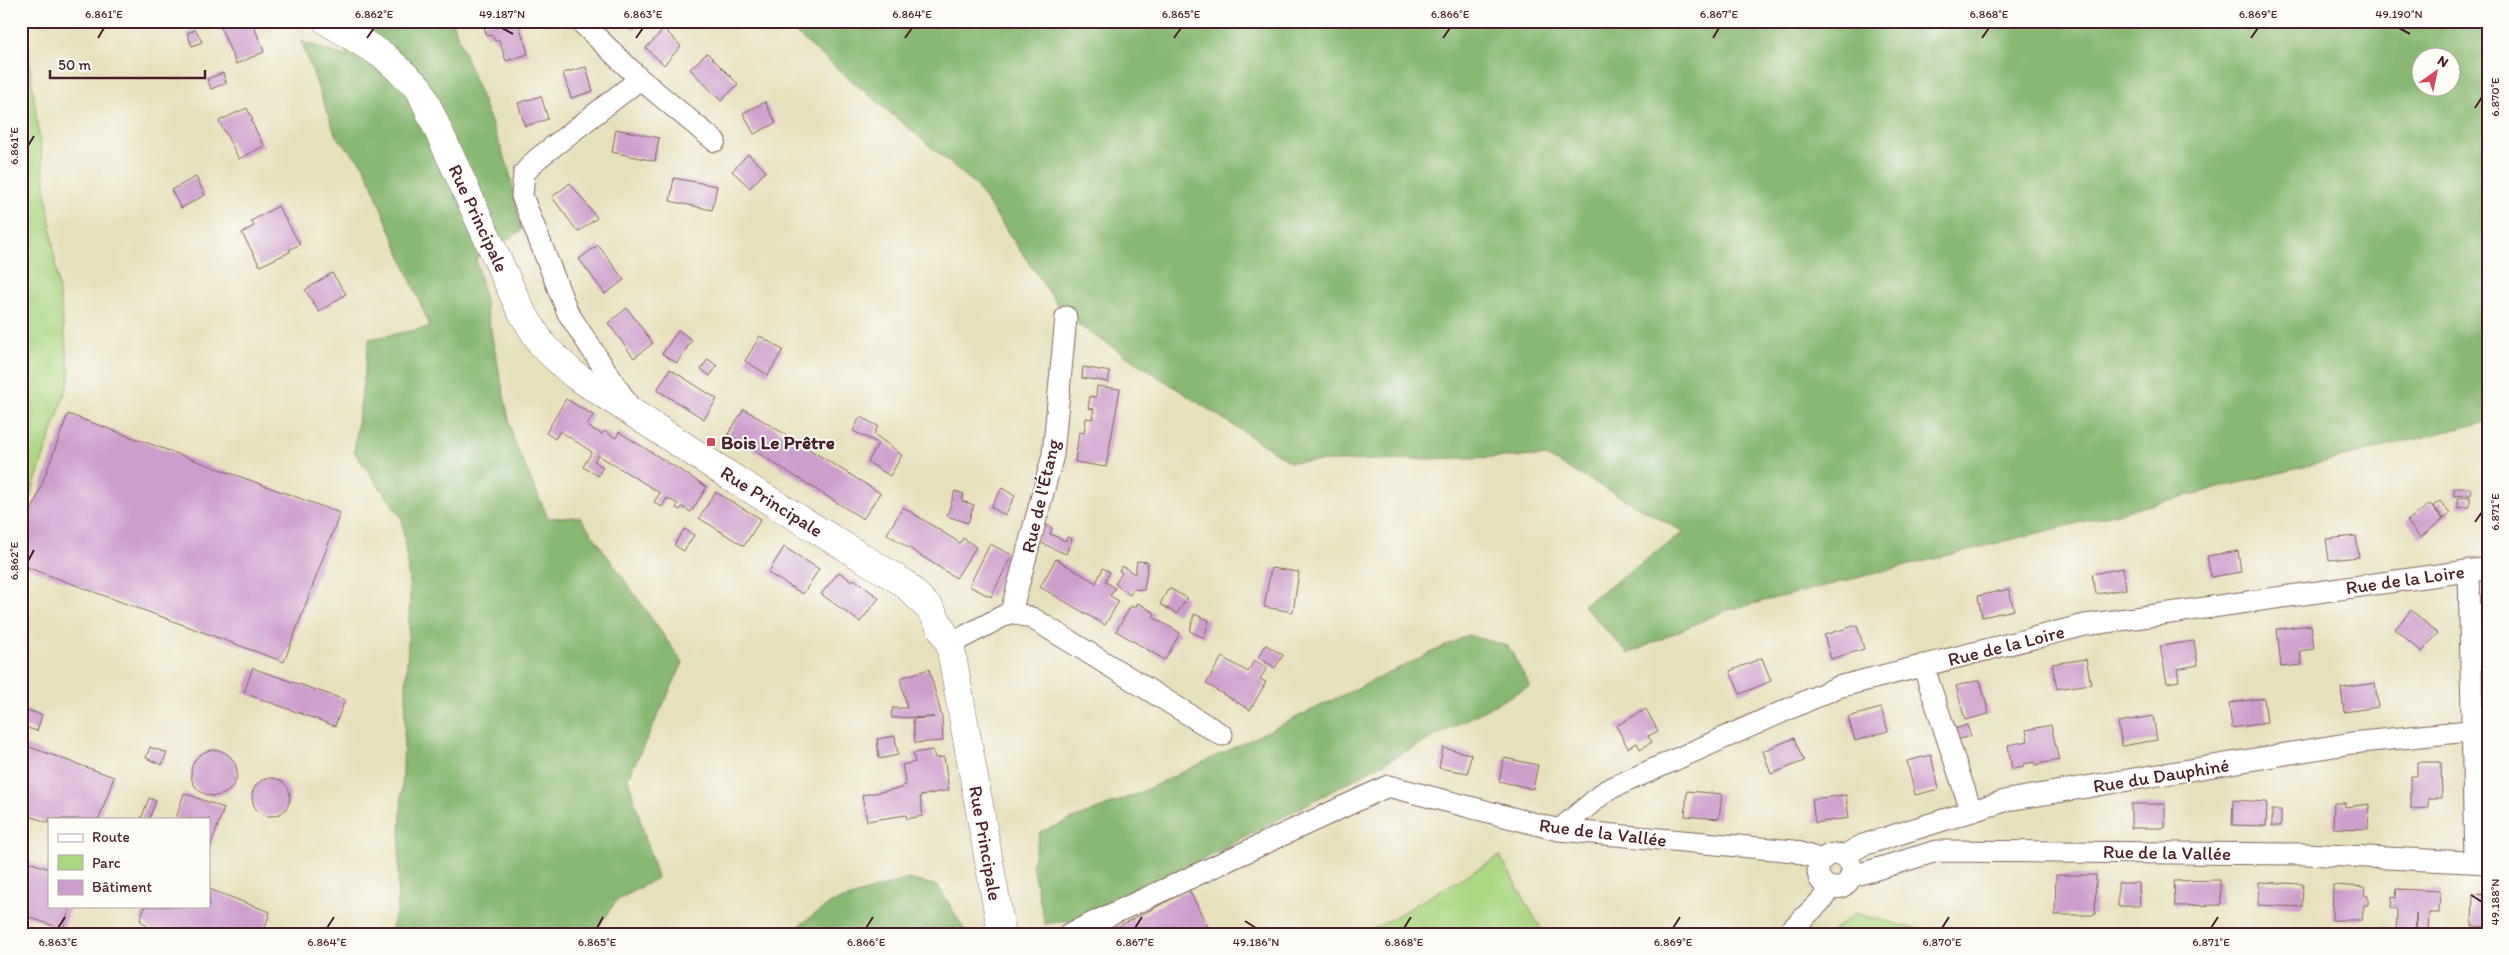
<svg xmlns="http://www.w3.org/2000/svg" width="2509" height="955" font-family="Itim,sans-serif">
	<rect width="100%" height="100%" fill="#fdfcf7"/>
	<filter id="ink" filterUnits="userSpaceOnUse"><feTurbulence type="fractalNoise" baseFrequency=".02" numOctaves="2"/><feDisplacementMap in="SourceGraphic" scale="10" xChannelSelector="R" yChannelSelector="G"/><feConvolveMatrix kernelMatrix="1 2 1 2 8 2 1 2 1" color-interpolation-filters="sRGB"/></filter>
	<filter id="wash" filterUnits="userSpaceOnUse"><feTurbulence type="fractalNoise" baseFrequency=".0096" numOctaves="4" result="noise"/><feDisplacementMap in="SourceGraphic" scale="20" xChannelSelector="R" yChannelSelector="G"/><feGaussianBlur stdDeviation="1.12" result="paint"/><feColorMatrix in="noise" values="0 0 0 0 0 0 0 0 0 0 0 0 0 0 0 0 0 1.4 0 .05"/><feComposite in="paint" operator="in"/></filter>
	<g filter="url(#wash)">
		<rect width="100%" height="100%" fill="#e7e0bd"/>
		<path fill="#abd783" stroke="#7a7b57" d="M21 21H26L27 43 70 378 21 524Z
			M1500 856 1544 934H1365Z
			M1854 913 1937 934H1829Z"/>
		<path fill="#88b871" stroke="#696c4e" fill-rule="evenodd" d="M339 21H452L509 169 521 231 476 258 513 439 548 518 580 517 683 663 628 778 657 878 616 901 594 934H390L397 909 410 593 402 518 354 452 369 339 430 327 364 166 336 136 301 41 347 57Z
			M781 21H2488V421L1724 611 1628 654 1583 605 1684 532 1546 456 1290 462 1066 317 974 183ZM2422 58H2452V88H2422Z
			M1468 635 1508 646 1530 686 1096 916 1045 924 1032 866 1040 832 1139 793Z
			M908 879 938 886 967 934H787L831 903Z"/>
		<g id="blocks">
			<path fill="#cc9ecc" d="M218 21H252L264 52 236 64Z
				M492 21H518L528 54 506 61 499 40 495 41 492 35 487 36 483 24Z
				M624 21H641L633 30Z
				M664 29 681 46 664 65 646 48Z
				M196 30 202 42 192 46 187 33Z
				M707 53 738 84 721 101 690 69Z
				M586 67 593 91 571 98 563 73Z
				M223 73 226 83 211 89 207 79Z
				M541 96 548 119 525 126 518 103Z
				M765 102 776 123 754 134 743 113Z
				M247 108 253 120 251 121 264 146 239 159 219 121Z
				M616 129 659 138 655 161 612 152Z
				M748 154 766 171 750 188 732 171Z
				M196 177 205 195 181 208 171 190Z
				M674 178 717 186 712 210 670 201Z
				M570 183 597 218 578 232 552 197Z
				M278 206 300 244 289 250 290 252 260 266 242 233 254 226 251 221Z
				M598 245 624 280 605 294 579 259Z
				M332 273 346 294 319 312 305 290Z
				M627 308 653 343 634 358 608 323Z
				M678 330 692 340 677 363 662 354Z
				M760 336 783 350 768 375 745 361Z
				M708 359 717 366 710 376 701 369Z
				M1083 367 1110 372 1108 382 1082 378Z
				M670 369 717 399 704 419 657 390Z
				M1097 386 1120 389 1106 467 1075 462 1079 432 1084 433 1086 418 1092 419 1094 409 1088 408 1090 396 1096 397Z
				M566 399 593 415 587 426 602 434 604 431 616 438 619 432 707 487 691 512 682 507 680 510 676 508 678 504 667 498 662 507 654 502 660 493 598 455 594 461 603 467 598 476 583 467 592 452 560 431 555 439 546 433Z
				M744 409 880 493 863 519 728 434Z
				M68 414 340 513 284 662 21 565V540Z
				M860 417 878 426 874 434 902 455 890 476 868 462 878 443 853 431Z
				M1002 488 1015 496 1005 515 991 507Z
				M2454 488H2470L2471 495 2454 496Z
				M955 491 964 494 962 501 974 505 968 523 947 516Z
				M715 492 761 519 744 546 699 518Z
				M2470 497V507L2458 508V498Z
				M2440 501 2450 514 2444 519 2433 506Z
				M2430 504 2443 519 2420 538 2407 521Z
				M903 507 960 543 963 538 976 547 956 578 887 534Z
				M1040 522 1052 528 1050 534 1066 541 1067 537 1072 539 1066 554 1037 541Z
				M684 529 694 535 684 551 674 545Z
				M2356 536 2359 557 2329 560 2326 539Z
				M990 544 1012 555 991 597 969 586Z
				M784 547 819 569 803 594 768 573Z
				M2238 551 2241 572 2211 577 2207 556Z
				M1056 559 1096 583 1103 568 1110 572 1105 581 1115 588 1110 596 1119 601 1105 625 1040 587Z
				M1137 561 1148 562 1144 590 1133 589 1130 595 1115 584 1122 573 1119 571 1122 566 1135 574Z
				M1271 568 1299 572 1293 612 1264 607Z
				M2123 568 2126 589 2096 594 2092 574Z
				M839 572 852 581 854 579 879 598 860 622 821 594Z
				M1169 588 1187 598 1177 614 1160 604Z
				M2009 589 2014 610 1982 617 1978 596Z
				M1138 603 1155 613 1153 617 1180 633 1165 660 1116 631 1131 606 1135 608Z
				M2411 610 2438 633 2422 652 2395 629Z
				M1194 614 1209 620 1204 638 1190 631Z
				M1857 625 1864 649 1831 659 1824 635Z
				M2311 625 2314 649 2300 651 2302 665 2281 667 2277 629Z
				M2194 641 2198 665 2177 669 2179 681 2167 683 2160 646Z
				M1266 645 1283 655 1275 668 1258 657Z
				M1222 657 1248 672 1254 660 1267 668 1260 679 1266 682 1250 710 1206 684Z
				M1762 658 1771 681 1740 694 1730 671Z
				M2086 659 2091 684 2057 689 2052 664Z
				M253 667 255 669 345 700 335 726 244 693Z
				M929 669 942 717 943 741 915 743 913 719 934 717 892 718 891 712 893 711 892 708H907L900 678Z
				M1980 680 1989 714 1965 720 1956 686Z
				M2375 683 2378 707 2344 712 2341 688Z
				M2264 698 2267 723 2232 728 2229 703Z
				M21 708 42 715 37 731 21 726Z
				M1881 708 1888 731 1855 741 1848 717Z
				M1646 709 1658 731 1648 736 1652 742 1640 749 1637 743 1628 748 1616 726Z
				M2153 716 2157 740 2122 746 2118 722Z
				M1967 725 1971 736 1956 740 1952 730Z
				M2051 725 2059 760 2035 765V762L2023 764 2024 767 2012 769 2008 745 2028 741 2026 730Z
				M895 736 898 755 879 759 877 739Z
				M1794 738 1804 761 1771 774 1763 751Z
				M21 744 114 777 99 819H49V823L21 813Z
				M150 747 167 753 162 765 146 758Z
				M1443 748 1471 754 1468 773 1439 768Z
				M191 773a23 23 0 1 1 46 0a23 23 0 1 1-46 0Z
				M933 750 935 758 944 757 949 790 920 796 923 816 907 819 906 815 867 821 862 795 902 788V786L906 785 902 765 915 762 913 753Z
				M1931 755 1939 789 1915 795 1907 761Z
				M1504 758 1538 765 1533 789 1499 781Z
				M2417 762H2441L2442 798H2428V808L2411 809V776H2417Z
				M252 797a19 19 0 1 1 38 0a19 19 0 1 1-38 0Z
				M1687 791 1722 794 1719 819 1685 816Z
				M184 793 224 808 209 851V819H176Z
				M1846 795 1849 818 1815 823 1812 799Z
				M149 798 156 801 149 819H141Z
				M2233 800 2267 802 2266 826 2232 825Z
				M2334 803H2345V807L2369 804 2368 829 2333 828Z
				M2131 804H2165V828H2131Z
				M2272 810H2281V826H2272Z
				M21 859 49 869V906H71L61 934H58L59 928 21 914Z
				M2056 875H2096L2095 915H2055Z
				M2220 880 2221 905 2175 906 2174 881Z
				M2259 882 2303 884 2302 907 2258 905Z
				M2118 883H2139L2140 906H2118Z
				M2333 885 2365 887 2364 895 2368 896V905H2364L2362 920H2332Z
				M209 889 270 912 263 934H157L140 920 145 906H209Z
				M2397 889 2440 891 2439 913H2429L2428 932 2417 931 2416 913 2415 934 2396 933 2397 912 2396 908H2391L2392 897 2396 898Z
				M1189 890 1212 934H1104Z
				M2473 894 2488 895V927L2472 926Z
				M2377 928 2388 929V934H2377Z
				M2178 932H2215V934H2178Z"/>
		</g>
	</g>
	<g filter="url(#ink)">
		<use href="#blocks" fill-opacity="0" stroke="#81635e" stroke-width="1"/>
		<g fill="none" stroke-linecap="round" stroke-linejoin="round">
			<g stroke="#81635e" stroke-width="23">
				<path id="minor" d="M580 21 640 79 715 141
					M631 409 568 313 522 196 524 173 537 159 640 79
					M2469 570 2475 862
					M1011 612 1053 455 1066 317
					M950 644 1011 612 1032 618 1222 735
					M1923 665 1971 810
					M1559 830 1607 790 1838 687 2085 625 2488 568
					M1818 871a17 17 0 1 1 34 0a17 17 0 1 1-34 0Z
					M1843 856 1863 845 2008 800 2352 743 2488 729
					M1850 877 1937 851 2306 854 2488 863
					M1069 934 1388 786 1559 830 1794 851 1822 860
					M1787 934 1821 901 1830 888"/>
			</g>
			<g stroke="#81635e" stroke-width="29">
				<path id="secondary" d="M327 21 384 56 419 88 520 309 543 346 573 374 736 480 904 583 931 610 950 644 1002 934"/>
			</g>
			<use href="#minor" stroke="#fff" stroke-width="21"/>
			<use href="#secondary" stroke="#fff" stroke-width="28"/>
		</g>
	</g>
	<path fill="none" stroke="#4a1f2b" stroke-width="2" d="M502 28 513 34M2399 28 2410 34M98 38 104 28M367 38 374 28M636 38 643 28M905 38 912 28M1174 38 1181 28M1443 38 1450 28M1713 38 1719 28M1982 38 1989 28M2251 38 2258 28M2475 108 2482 97M28 146 34 136M2475 522 2482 512M28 561 34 550M2471 895 2482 902M1245 921 1256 928M58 928 65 917M327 928 334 917M597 928 603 917M866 928 873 917M1135 928 1142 917M1404 928 1411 917M1673 928 1680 917M1942 928 1949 917M2211 928 2218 917"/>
	<rect fill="#d1495b" stroke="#fdfcf7" stroke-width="2" x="706" y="437" width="10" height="10" rx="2.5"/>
	<g text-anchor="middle" stroke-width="4" stroke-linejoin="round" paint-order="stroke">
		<g font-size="19" fill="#4a1f2b" stroke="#fdfcf7">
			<text transform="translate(479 218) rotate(65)" y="7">Rue Principale</text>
			<text transform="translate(1040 496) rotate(-77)" y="7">Rue de l'Étang</text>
			<text transform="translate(772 501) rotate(32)" y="7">Rue Principale</text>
			<text transform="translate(2405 579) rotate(-8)" y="7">Rue de la Loire</text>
			<text transform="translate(2006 645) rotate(-14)" y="7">Rue de la Loire</text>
			<text transform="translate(2161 775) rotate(-9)" y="7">Rue du Dauphiné</text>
			<text transform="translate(1603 832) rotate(7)" y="7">Rue de la Vallée</text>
			<text transform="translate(986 843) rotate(80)" y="7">Rue Principale</text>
			<text transform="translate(2167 852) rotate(1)" y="7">Rue de la Vallée</text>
		</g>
		<g font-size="19" font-weight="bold" fill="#4a1f2b" stroke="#fdfcf7" text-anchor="start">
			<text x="721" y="449">Bois Le Prêtre</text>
		</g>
	</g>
	<rect width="2509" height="955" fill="none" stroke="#fdfcf7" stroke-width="55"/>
	<rect x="48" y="818" width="162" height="90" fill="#fdfcf7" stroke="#b5a4a5"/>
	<rect x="58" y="834" width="25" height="8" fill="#ffffff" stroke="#b5a4a5"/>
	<text x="92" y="842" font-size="15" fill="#4a1f2b">Route</text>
	<rect x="58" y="855" width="25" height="15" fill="#abd783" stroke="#b5a4a5"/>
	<text x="92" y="868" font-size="15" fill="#4a1f2b">Parc</text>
	<rect x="58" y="880" width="25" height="15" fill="#cc9ecc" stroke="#b5a4a5"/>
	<text x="92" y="892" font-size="15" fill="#4a1f2b">Bâtiment</text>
	<g transform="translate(2436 72) rotate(33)"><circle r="24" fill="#fdfcf7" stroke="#b5a4a5"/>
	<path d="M0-4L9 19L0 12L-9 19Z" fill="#d1495b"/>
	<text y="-8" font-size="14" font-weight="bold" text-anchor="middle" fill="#4a1f2b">N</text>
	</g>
	<path d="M50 70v8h155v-8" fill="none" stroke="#4a1f2b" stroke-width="2.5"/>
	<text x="58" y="70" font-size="15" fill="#4a1f2b" stroke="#fdfcf7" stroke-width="4" paint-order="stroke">50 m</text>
	<rect x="28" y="28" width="2454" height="900" fill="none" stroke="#4a1f2b" stroke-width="2"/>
	<g font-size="12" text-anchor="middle" fill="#4a1f2b">
		<text x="104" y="18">6.861°E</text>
		<text x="374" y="18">6.862°E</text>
		<text x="502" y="18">49.187°N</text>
		<text x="643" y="18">6.863°E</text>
		<text x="912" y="18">6.864°E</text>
		<text x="1181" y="18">6.865°E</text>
		<text x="1450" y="18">6.866°E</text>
		<text x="1719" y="18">6.867°E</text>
		<text x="1989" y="18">6.868°E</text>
		<text x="2258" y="18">6.869°E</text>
		<text x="2399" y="18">49.190°N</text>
		<text transform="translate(2495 97) rotate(-90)" y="4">6.870°E</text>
		<text transform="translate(14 146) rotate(-90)" y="4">6.861°E</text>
		<text transform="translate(2495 512) rotate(-90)" y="4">6.871°E</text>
		<text transform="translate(14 561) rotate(-90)" y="4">6.862°E</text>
		<text transform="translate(2495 902) rotate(-90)" y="4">49.188°N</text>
		<text x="58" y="946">6.863°E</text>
		<text x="327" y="946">6.864°E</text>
		<text x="597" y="946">6.865°E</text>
		<text x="866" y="946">6.866°E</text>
		<text x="1135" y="946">6.867°E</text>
		<text x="1256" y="946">49.186°N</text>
		<text x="1404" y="946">6.868°E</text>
		<text x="1673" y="946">6.869°E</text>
		<text x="1942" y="946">6.870°E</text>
		<text x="2211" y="946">6.871°E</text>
	</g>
</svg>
